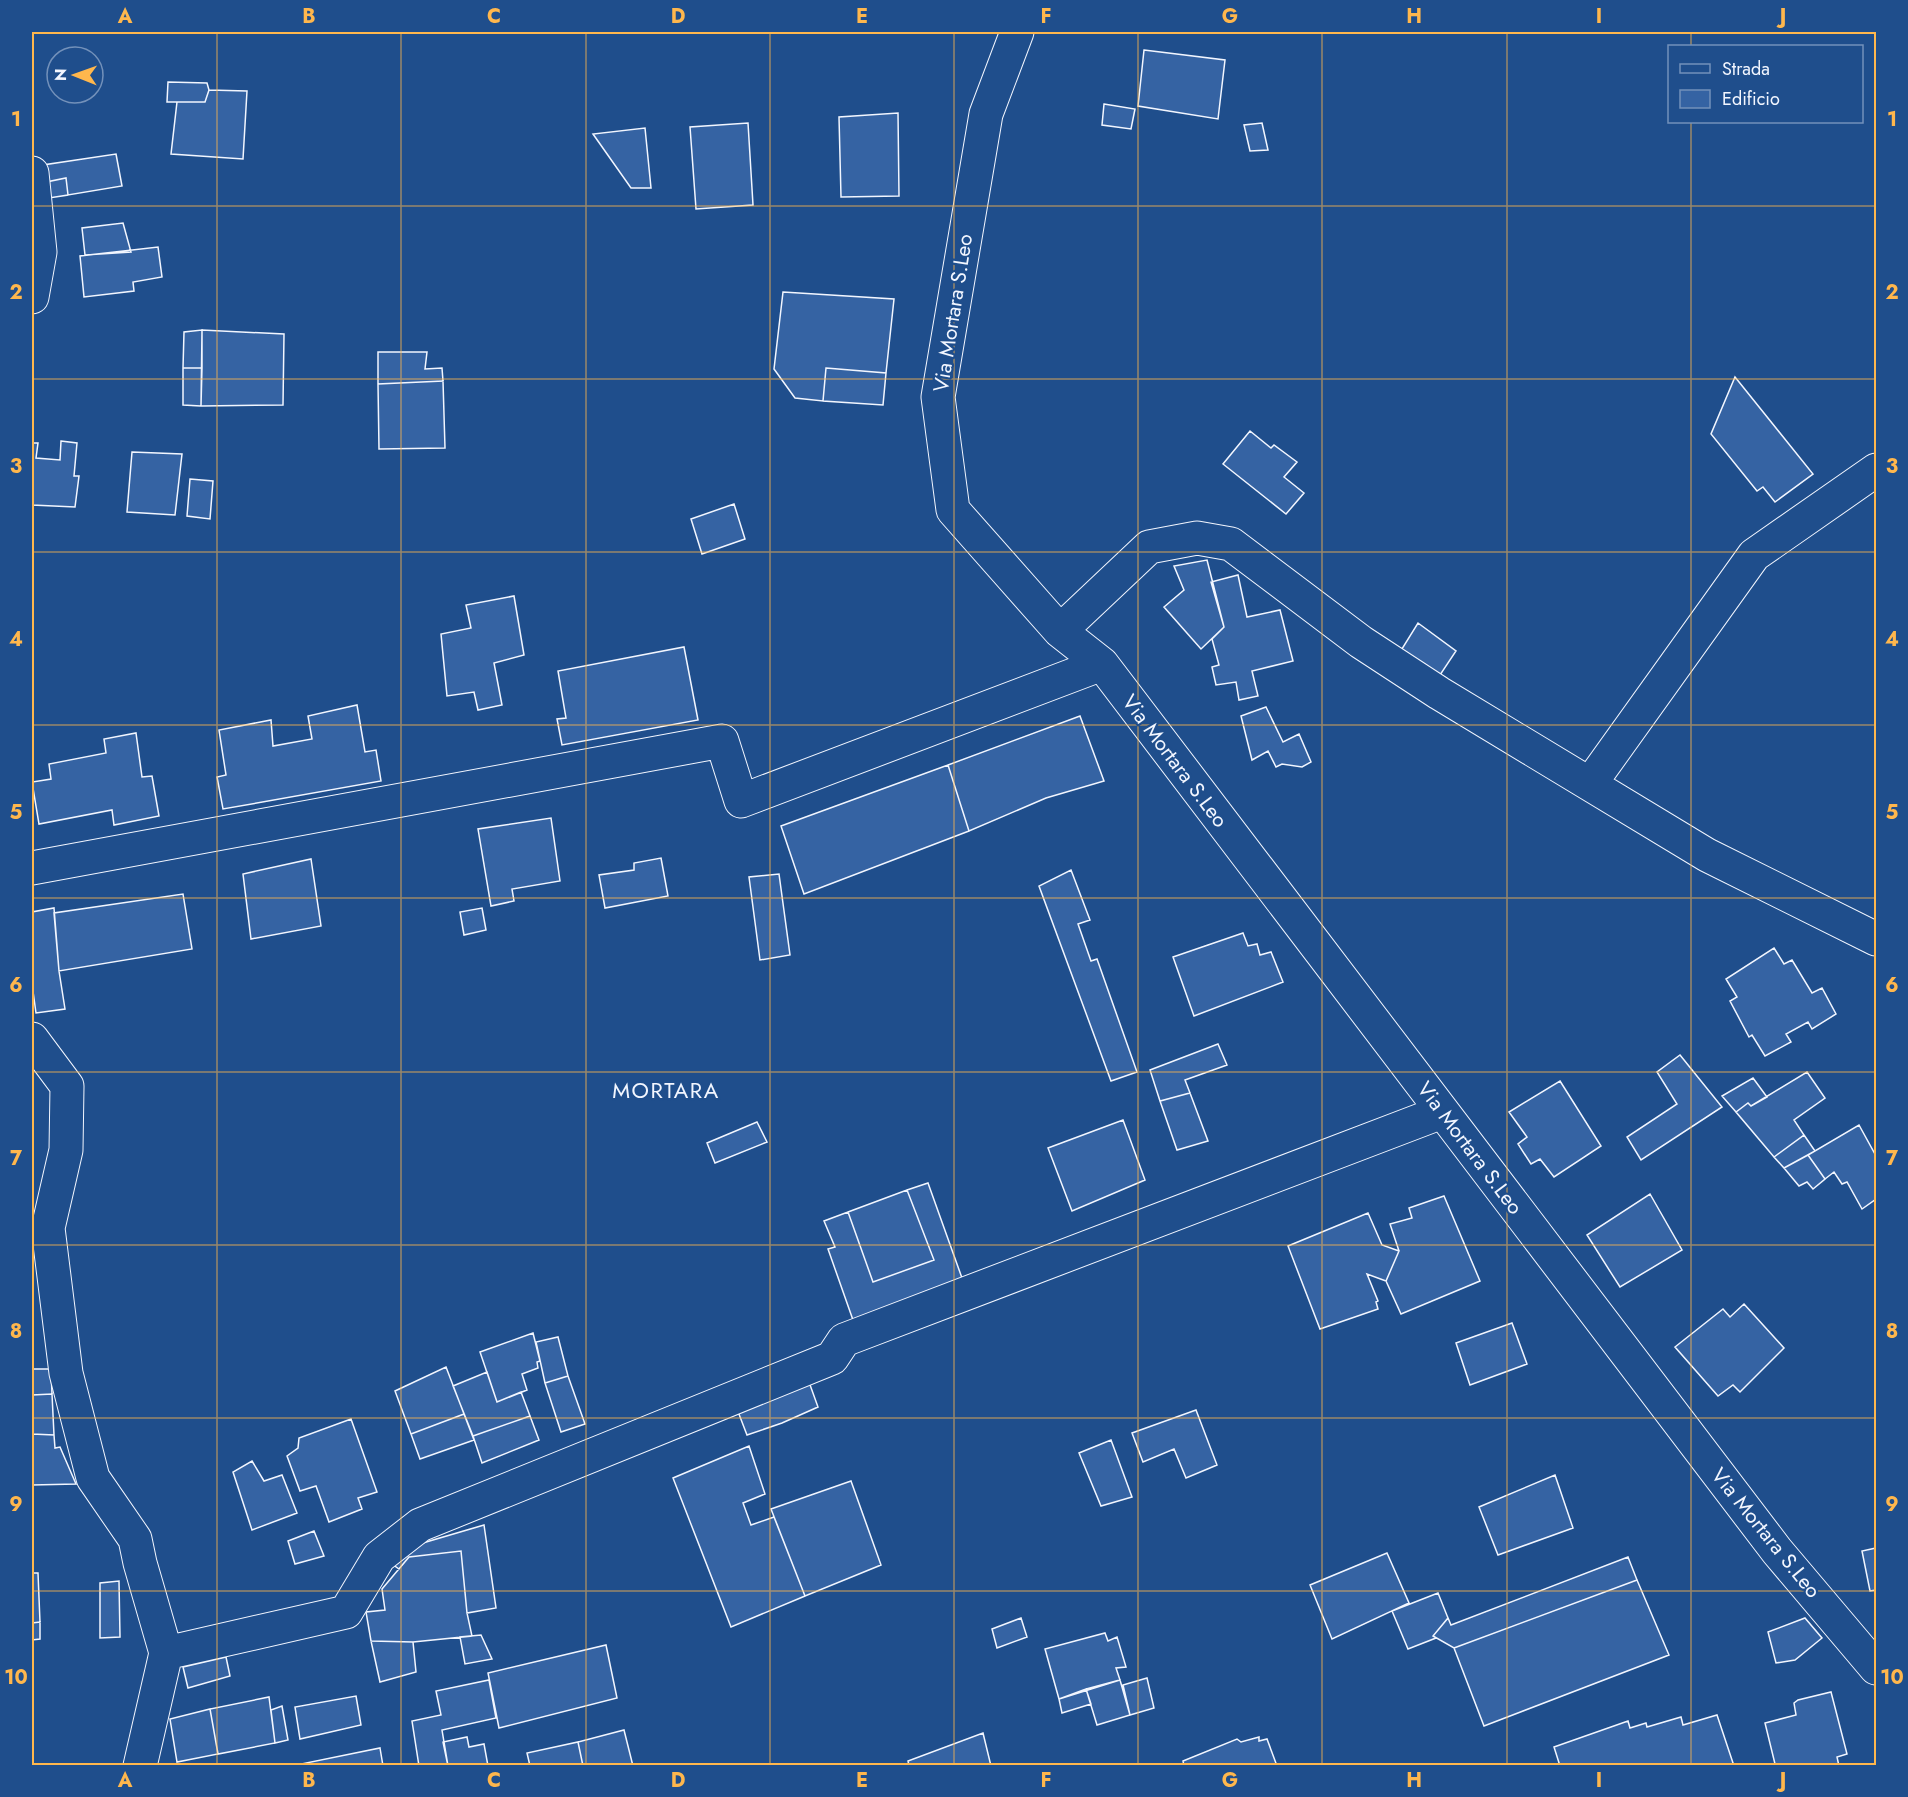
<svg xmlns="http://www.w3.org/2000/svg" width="1908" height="1797" font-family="Jost,sans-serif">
	<rect width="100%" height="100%" fill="#1f4e8c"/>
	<path fill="#3563a3" stroke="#f2f6ff" stroke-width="1.5" d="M1144 50 1225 60 1218 119 1138 106Z
		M168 82 207 83 209 90 205 102H167Z
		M209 90 247 91 243 159 171 154 177 102H205Z
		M1104 104 1135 109 1131 129 1102 125Z
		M898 113 899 196 841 197 839 117Z
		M748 123 753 205 696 209 690 127Z
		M1262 123 1268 150 1250 151 1244 125Z
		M645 128 651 188H631L593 134Z
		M116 154 122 186 68 195 66 178 46 182 43 165Z
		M66 178 68 195 49 198 46 182Z
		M123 223 131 252 85 255 82 228Z
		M158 247 162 277 133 282 134 291 84 297 80 256Z
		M783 292 894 299 886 373 826 368 823 401 795 398 774 369Z
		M202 330V368H183L184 332Z
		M202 330 284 334 283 405 201 406Z
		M378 352H427L425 369 442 368 443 381 378 384Z
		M183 368H202L201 406 183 405Z
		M826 368 886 373 883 405 823 401Z
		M1735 377 1813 474 1775 502 1763 487 1757 491 1711 434Z
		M443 381 445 448 379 449 378 384Z
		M1250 431 1271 448 1274 445 1297 462 1284 477 1304 493 1286 514 1223 464Z
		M61 441 77 443 74 476H79L75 507 32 505V443H38L36 458 60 460Z
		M132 452 182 454 175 515 127 512Z
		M190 479 213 481 210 519 187 516Z
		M734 504 745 539 702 554 691 519Z
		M1207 560 1224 627 1201 649 1164 607 1184 590 1174 566Z
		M1238 575 1247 617 1280 610 1293 661 1252 671 1258 696 1239 700 1236 682 1216 685 1212 667 1219 665 1212 639 1224 627 1211 582Z
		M514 596 524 655 494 663 502 705 478 710 474 692 447 696 441 634 471 628 466 605Z
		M1418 623 1456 651 1438 678 1400 652Z
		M684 647 698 720 562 745 557 719 566 718 558 671Z
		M357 705 365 752 376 750 381 781 223 809 217 777 226 775 219 730 271 720 273 746 312 739 308 716Z
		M1266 707 1283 742 1299 734 1311 762 1302 767 1282 764 1276 767 1268 751 1252 760 1241 716Z
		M1080 716 1104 781 1046 798 969 831 948 765Z
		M136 733 142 777 152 776 159 816 114 825 112 810 39 824 32 782 51 779 49 764 106 753 104 739Z
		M948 765 969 831 804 894 781 826Z
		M551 818 560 881 512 889 514 901 491 906 478 829Z
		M661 858 668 896 605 908 599 875 634 870V863Z
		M311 859 321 926 251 939 243 874Z
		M1071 870 1090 920 1078 924 1091 961 1097 959 1137 1072 1111 1081 1039 886Z
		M779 874 790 955 760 960 749 877Z
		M183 894 192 949 59 971 54 913Z
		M54 908 59 971 65 1009 36 1013 32 984V912Z
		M482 908 486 930 464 935 460 912Z
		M1243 933 1248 946 1257 944 1260 955 1271 952 1283 982 1194 1016 1173 957Z
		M1774 948 1784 964 1792 960 1812 993 1822 988 1836 1014 1812 1029 1808 1022 1786 1034 1791 1042 1765 1056 1752 1035 1749 1037 1730 1001 1737 997 1726 979Z
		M1218 1044 1227 1065 1185 1080 1190 1093 1160 1101 1150 1070Z
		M1680 1055 1722 1107 1641 1160 1627 1137 1677 1104 1657 1072Z
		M1807 1072 1825 1098 1794 1120 1804 1135 1774 1157 1736 1112 1748 1103 1751 1106Z
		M1753 1078 1767 1097 1751 1106 1748 1103 1736 1112 1722 1096Z
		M1560 1081 1601 1146 1554 1177 1540 1159 1531 1164 1518 1144 1527 1137 1509 1112Z
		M1190 1093 1208 1141 1177 1150 1160 1101Z
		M1123 1120 1145 1180 1072 1211 1048 1148Z
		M757 1122 767 1142 715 1163 707 1143Z
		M1859 1125 1876 1156V1199L1862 1209 1847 1182 1842 1184 1834 1172 1825 1179 1808 1155Z
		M1804 1135 1815 1151 1784 1168 1774 1157Z
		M1808 1155 1825 1179 1813 1189 1807 1182 1799 1186 1784 1168Z
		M928 1183 962 1278 853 1320 828 1249 835 1247 824 1221 848 1212 873 1282 934 1260 907 1190Z
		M907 1190 934 1260 873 1282 848 1212Z
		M1650 1194 1682 1250 1620 1287 1587 1235Z
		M1444 1196 1480 1281 1401 1314 1386 1281 1399 1251 1390 1224 1412 1218 1409 1208Z
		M1368 1213 1382 1245 1399 1251 1386 1281 1367 1274 1378 1301 1376 1302 1378 1309 1320 1329 1288 1246Z
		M1744 1304 1784 1348 1740 1392 1733 1385 1718 1396 1675 1347 1723 1309 1730 1317Z
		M1512 1323 1527 1364 1470 1385 1456 1343Z
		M533 1333 540 1361 537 1362 538 1368 522 1374 527 1390 497 1402 480 1352Z
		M558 1337 568 1376 545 1383 536 1342Z
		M446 1367 464 1414 411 1434 395 1391Z
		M32 1369H51L52 1394 32 1395Z
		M487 1372 497 1402 521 1392 530 1416 473 1436 453 1386Z
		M568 1376 585 1424 561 1432 545 1383Z
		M809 1382 818 1407 782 1423 747 1435 737 1409Z
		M52 1394 54 1435 32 1434V1395Z
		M1196 1410 1217 1465 1186 1478 1174 1449 1143 1462 1132 1433Z
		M464 1414 474 1440 420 1459 411 1434Z
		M530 1416 539 1440 482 1463 473 1436Z
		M351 1419 377 1492 358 1498 362 1509 329 1522 316 1486 300 1491 287 1456 298 1448 299 1438Z
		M32 1434 54 1435 55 1448 60 1447 76 1484 32 1485Z
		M1111 1440 1132 1497 1101 1506 1079 1453Z
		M749 1446 765 1494 743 1503 751 1525 774 1517 805 1596 731 1627 673 1478Z
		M252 1461 264 1481 282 1475 297 1513 252 1530 233 1472Z
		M1555 1475 1573 1528 1498 1555 1479 1507Z
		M851 1481 881 1565 805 1596 771 1509Z
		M484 1525 496 1608 467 1613 461 1551 409 1557 399 1569 392 1564 416 1545Z
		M314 1531 324 1556 295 1564 288 1541Z
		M1876 1548V1590L1870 1591 1862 1551Z
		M461 1551 467 1613 472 1636 413 1642 371 1641 366 1612 385 1610 382 1589 409 1557Z
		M1387 1553 1409 1603 1332 1639 1310 1585Z
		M1628 1557 1637 1580 1454 1648 1433 1636 1448 1618 1451 1625Z
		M32 1573H38L40 1622 32 1623Z
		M1637 1580 1669 1655 1484 1726 1454 1648Z
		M119 1581 120 1637 100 1638V1583Z
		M1438 1593 1448 1618 1433 1636 1436 1638 1408 1649 1392 1611Z
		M1021 1618 1027 1637 997 1648 992 1629Z
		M1805 1618 1822 1638 1795 1660 1776 1663 1768 1632Z
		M40 1622V1639L32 1640V1623Z
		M1105 1633 1108 1641 1117 1637 1126 1667 1116 1668 1120 1680 1059 1699 1045 1649Z
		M481 1635 492 1659 465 1664 460 1637Z
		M371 1641 413 1642 416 1672 380 1682Z
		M606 1645 617 1698 499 1728 488 1673Z
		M226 1657 230 1676 188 1688 183 1667Z
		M1147 1678 1154 1708 1130 1715 1123 1685Z
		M489 1680 496 1718 442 1730 448 1766H419L412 1721 441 1715 436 1691Z
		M1120 1680 1130 1715 1097 1725 1086 1689Z
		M1086 1689 1091 1704 1062 1713 1059 1699Z
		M1831 1692 1847 1754 1837 1757 1839 1766 1775 1764 1765 1723 1796 1715 1794 1703 1798 1700Z
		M356 1696 361 1725 300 1739 295 1707Z
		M269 1697 275 1743 218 1754 210 1709Z
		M282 1706 288 1740 275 1743 271 1710Z
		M210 1709 218 1754 177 1762 170 1719Z
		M1717 1715 1734 1766H1560L1554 1747 1628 1721 1630 1728 1646 1723 1647 1727 1681 1717 1683 1725Z
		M624 1730 633 1766H583L578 1742Z
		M983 1733 991 1766H909L908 1761Z
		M467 1737 469 1747 484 1744 488 1766H448L443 1742Z
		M1259 1737V1741L1267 1739 1277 1766H1184L1183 1761 1237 1739 1241 1742Z
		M578 1742 583 1766H530L527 1753Z
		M380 1748 383 1766H301V1764Z"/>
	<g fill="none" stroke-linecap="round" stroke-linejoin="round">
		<g stroke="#f2f6ff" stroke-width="35">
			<path id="street" d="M1017 32 986 114 938 397 953 510 1060 631 1102 664 1777 1551 1876 1668
				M32 173 40 252 32 297
				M1060 631 1149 547 1197 538 1231 544 1361 642 1439 693 1707 855 1876 939
				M1590 784 1754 555 1876 470
				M32 868 722 741 741 801 1102 664
				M32 1039 67 1086 66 1150 48 1228 66 1373 93 1478 135 1539 140 1563 166 1653 140 1766
				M166 1653 346 1612 379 1557 420 1525 832 1358 844 1340 1442 1112"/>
		</g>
		<use href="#street" stroke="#1f4e8c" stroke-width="33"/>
	</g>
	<path fill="none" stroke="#ffb74d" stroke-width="1.5" stroke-opacity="0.55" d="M217 32V1766M401 32V1766M586 32V1766M770 32V1766M954 32V1766M1138 32V1766M1322 32V1766M1507 32V1766M1691 32V46M1691 122V1766M32 206H1876M32 379H1876M32 552H1876M32 725H1876M32 898H1876M32 1072H1876M32 1245H1876M32 1418H1876M32 1591H1876"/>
	<g text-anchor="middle" stroke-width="4.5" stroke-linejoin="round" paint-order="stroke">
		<g font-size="21" fill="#f2f6ff" stroke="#1f4e8c">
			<text transform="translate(953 313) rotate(-81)" y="7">Via Mortara S.Leo</text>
			<text transform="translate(1175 761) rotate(53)" y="7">Via Mortara S.Leo</text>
			<text transform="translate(1470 1148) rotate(53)" y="7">Via Mortara S.Leo</text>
			<text transform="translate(1766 1533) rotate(51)" y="7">Via Mortara S.Leo</text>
		</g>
		<g font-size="22" letter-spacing="1.5" fill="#f2f6ff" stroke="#1f4e8c">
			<text x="666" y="1098">MORTARA</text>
		</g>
	</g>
	<rect width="1908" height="1797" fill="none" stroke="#1f4e8c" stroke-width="66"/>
	<rect x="1668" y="45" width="195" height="78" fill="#1f4e8c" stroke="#7391ba" stroke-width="1.5"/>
	<rect x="1680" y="64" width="30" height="9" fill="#1f4e8c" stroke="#7391ba" stroke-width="1.5"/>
	<text x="1722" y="75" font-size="18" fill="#f2f6ff">Strada</text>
	<rect x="1680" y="90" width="30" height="18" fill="#3563a3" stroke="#7391ba" stroke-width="1.5"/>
	<text x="1722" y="105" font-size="18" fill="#f2f6ff">Edificio</text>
	<g transform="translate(75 75) rotate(271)"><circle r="28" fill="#1f4e8c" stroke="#7391ba" stroke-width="1.5"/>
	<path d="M0-4.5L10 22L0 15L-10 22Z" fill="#ffb74d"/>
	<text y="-9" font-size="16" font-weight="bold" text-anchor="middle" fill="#f2f6ff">N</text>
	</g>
	<rect x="33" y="33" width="1842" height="1731" fill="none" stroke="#ffb74d" stroke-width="2"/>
	<g font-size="20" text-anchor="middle" font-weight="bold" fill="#ffb74d">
		<text x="125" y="23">A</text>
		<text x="309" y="23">B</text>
		<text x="494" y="23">C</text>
		<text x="678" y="23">D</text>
		<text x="862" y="23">E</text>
		<text x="1046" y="23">F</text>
		<text x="1230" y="23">G</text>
		<text x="1414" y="23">H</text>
		<text x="1599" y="23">I</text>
		<text x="1783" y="23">J</text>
		<text x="16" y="126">1</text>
		<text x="1892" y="126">1</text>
		<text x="16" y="299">2</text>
		<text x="1892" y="299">2</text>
		<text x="16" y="473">3</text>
		<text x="1892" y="473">3</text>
		<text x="16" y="646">4</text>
		<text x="1892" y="646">4</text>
		<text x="16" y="819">5</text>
		<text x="1892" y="819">5</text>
		<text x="16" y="992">6</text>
		<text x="1892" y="992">6</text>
		<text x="16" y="1165">7</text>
		<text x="1892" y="1165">7</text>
		<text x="16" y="1338">8</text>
		<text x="1892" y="1338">8</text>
		<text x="16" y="1511">9</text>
		<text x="1892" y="1511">9</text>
		<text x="16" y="1684">10</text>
		<text x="1892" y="1684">10</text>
		<text x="125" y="1787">A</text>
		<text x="309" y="1787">B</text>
		<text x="494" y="1787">C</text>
		<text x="678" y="1787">D</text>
		<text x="862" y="1787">E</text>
		<text x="1046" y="1787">F</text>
		<text x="1230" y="1787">G</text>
		<text x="1414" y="1787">H</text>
		<text x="1599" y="1787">I</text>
		<text x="1783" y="1787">J</text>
	</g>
</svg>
